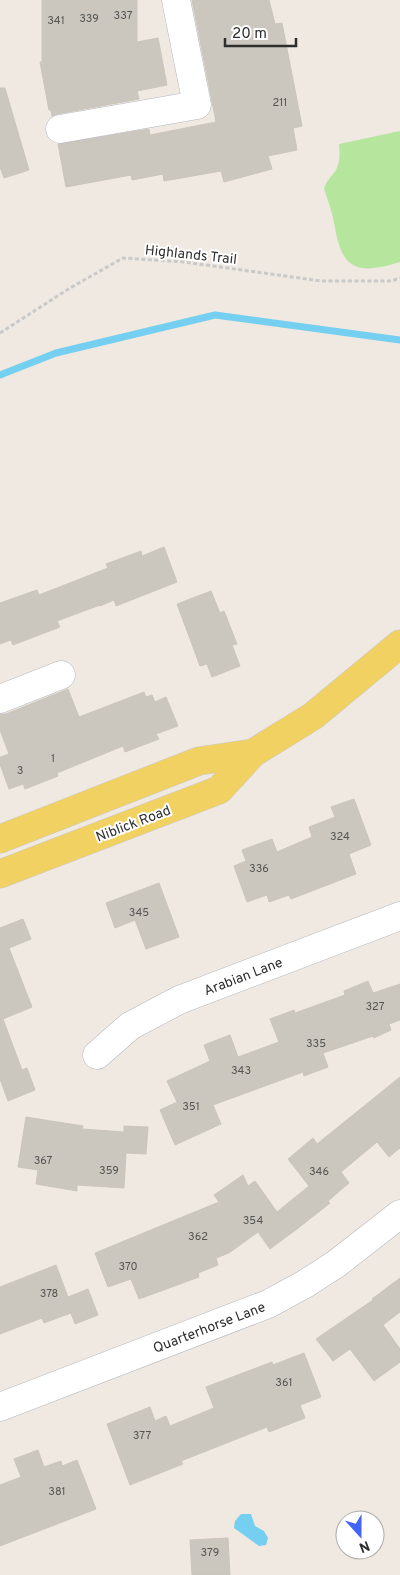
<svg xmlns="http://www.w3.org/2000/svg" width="400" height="1575" font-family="Overpass,sans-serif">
	<rect width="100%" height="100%" fill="#efe9e1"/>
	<path fill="#b6e59e" d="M400 131V262C391 265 371 270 362 268 337 264 337 232 332 214 330 205 326 196 324 188 327 180 331 177 336 170 340 163 340 152 339 144Z"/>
	<path fill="#75cff0" d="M241 1514H251L255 1526 264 1531 268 1538 266 1545 259 1546 234 1528 235 1521Z"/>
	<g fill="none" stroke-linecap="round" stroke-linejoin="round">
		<path stroke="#75cff0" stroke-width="7" d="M0 375 56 353 215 315 400 340"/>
	</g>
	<path fill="#cbc7bf" stroke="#cbc5ba" d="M42 0H137V42L158 38 167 85 137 91 139 99 57 114 52 116 51 110H49L40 62H42Z
		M192 0H269L275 24 282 23 302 126 293 128 297 150 268 156 272 169 224 182 221 171 164 181 163 174 132 180 131 175 66 187 58 144 149 129 150 135 216 122Z
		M0 88H5L29 170 4 178 0 167Z
		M164 547 177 582 116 606 114 600 100 606V605L57 621 60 627 13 645 11 640 0 644V603L37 590 39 595 108 568 106 564 141 551 142 556Z
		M211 591 220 613 224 611 237 644 232 645 240 666 212 677 207 664 200 666 177 604Z
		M68 689 79 717 144 692 146 697 152 695 155 702 166 697 178 726 156 734 159 739 125 752 123 746 57 773 58 776 25 789 23 784 9 789 0 764V757L9 754 0 730V714H6Z
		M354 799 371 845 349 854 356 874 291 899 289 895 269 902 267 895 247 902 234 866 246 861 242 850 272 839 277 852 312 837 309 827 335 817 331 807Z
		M159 883 179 937 146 949 135 920 115 928 106 903Z
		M23 919 31 939 9 948 32 1007 3 1019 22 1070 27 1068 35 1090 8 1101 0 1079V928Z
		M368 981 373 993 400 984V1020L389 1024 391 1030 374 1038 373 1036 323 1053 328 1067 304 1076 303 1072 213 1105 221 1124 175 1145 160 1110 177 1102 167 1081 210 1061 204 1045 230 1035 238 1057 279 1042 270 1019 294 1010 295 1013 345 995 344 991Z
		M400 1077V1148L389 1157 377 1142 341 1172 349 1183 328 1201 330 1203 297 1229 270 1249 258 1232 229 1253 216 1258 218 1265 198 1273 199 1277 139 1299 131 1279 108 1287 95 1253 219 1202 214 1195 243 1175 248 1186 255 1181 277 1212 309 1186 288 1159 313 1138 317 1144Z
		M26 1117 83 1126 82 1129 124 1132V1126L148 1127 146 1154 126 1153 124 1188 77 1185V1191L36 1184 38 1170 18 1167Z
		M56 1265 68 1297 88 1289 98 1315 75 1324 71 1313 44 1323 42 1318 0 1334V1287Z
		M400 1278V1312L383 1325 400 1349V1362L374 1381 350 1349 333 1361 316 1339 373 1300 372 1299Z
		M304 1353 321 1397 300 1405 305 1418 269 1432 267 1427 181 1461 183 1464 130 1485 107 1424 150 1407 155 1421 166 1416 170 1426 214 1408 206 1387 272 1362 273 1365Z
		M38 1450 44 1467 61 1461 62 1466 77 1460 96 1509 0 1546V1485L21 1477 14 1459Z
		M228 1538 230 1575H192L190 1540Z"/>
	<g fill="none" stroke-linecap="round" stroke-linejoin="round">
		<g stroke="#b4b7c1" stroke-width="29">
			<path id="minor" d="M60 129 197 105 176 0
				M0 699 61 675
				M97 1055 130 1026 179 1000 400 916
				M0 1407 268 1304 305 1284 336 1264 400 1214"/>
		</g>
		<g stroke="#c9c9c9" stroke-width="29">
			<path id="major" d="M0 839 199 761 253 753
				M0 874 219 790 253 753 313 716 400 644"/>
		</g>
		<path stroke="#c9c9c9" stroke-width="3" stroke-dasharray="4 2.5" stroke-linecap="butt" d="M0 333 70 288 123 258 184 262 321 281H391L400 278"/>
		<use href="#minor" stroke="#fff" stroke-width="28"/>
		<use href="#major" stroke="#f2d163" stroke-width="28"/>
	</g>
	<g text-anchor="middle" stroke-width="4" stroke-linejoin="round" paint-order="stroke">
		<g font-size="11" fill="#555452">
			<text x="123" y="19">337</text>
			<text x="89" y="22">339</text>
			<text x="56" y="24">341</text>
			<text x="280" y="106">211</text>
			<text x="53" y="762">1</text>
			<text x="20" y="774">3</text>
			<text x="340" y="840">324</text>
			<text x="259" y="872">336</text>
			<text x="139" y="916">345</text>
			<text x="375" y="1010">327</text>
			<text x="316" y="1047">335</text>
			<text x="241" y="1074">343</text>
			<text x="191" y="1110">351</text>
			<text x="43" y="1164">367</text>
			<text x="109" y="1174">359</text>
			<text x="319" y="1175">346</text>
			<text x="253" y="1224">354</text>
			<text x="198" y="1240">362</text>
			<text x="128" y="1270">370</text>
			<text x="49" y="1297">378</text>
			<text x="284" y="1386">361</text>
			<text x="142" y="1439">377</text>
			<text x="57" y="1495">381</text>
			<text x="210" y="1556">379</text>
		</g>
		<g font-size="14" fill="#2e2e2e" stroke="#fff">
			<text transform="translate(191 254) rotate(6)" y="5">Highlands Trail</text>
			<text transform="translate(133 823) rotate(-21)" y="5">Niblick Road</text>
			<text transform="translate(243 976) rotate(-21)" y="5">Arabian Lane</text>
			<text transform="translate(209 1327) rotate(-21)" y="5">Quarterhorse Lane</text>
		</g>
	</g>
	<g transform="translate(360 1535) rotate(159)"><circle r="24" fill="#ffffff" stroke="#ababab"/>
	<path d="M0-4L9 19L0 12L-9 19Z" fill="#4264fb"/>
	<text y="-8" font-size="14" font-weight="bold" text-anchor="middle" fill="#2e2e2e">N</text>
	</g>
	<path d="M225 38v8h71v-8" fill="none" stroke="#2e2e2e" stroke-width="2.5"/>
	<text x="232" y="38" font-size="15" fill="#2e2e2e" stroke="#ffffff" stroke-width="4" paint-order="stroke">20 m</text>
</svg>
